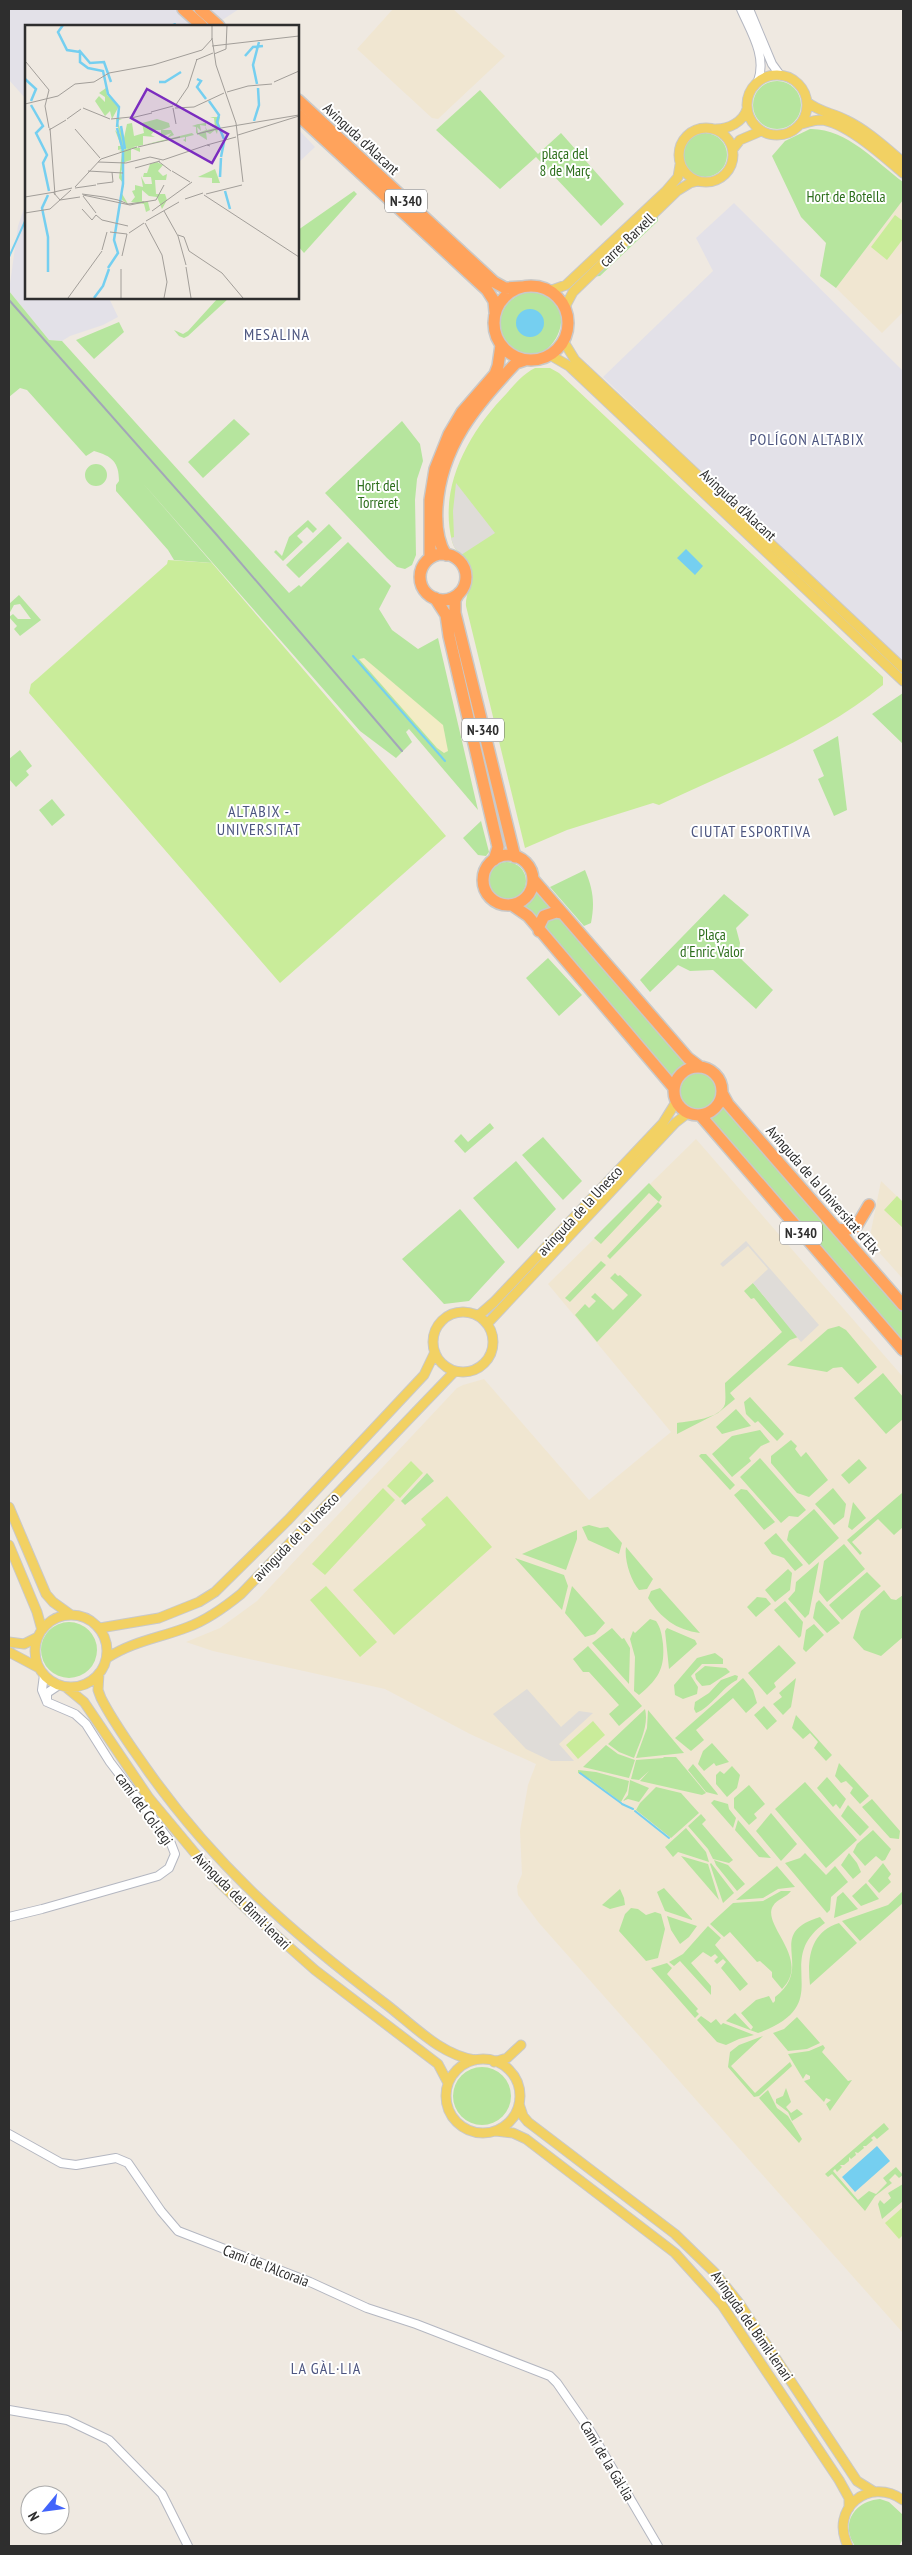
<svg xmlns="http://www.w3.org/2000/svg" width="912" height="2555" font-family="'PT Sans Narrow',sans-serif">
	<rect width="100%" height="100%" fill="#efe9e1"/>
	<path fill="#e3e1e8" d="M9 9H239L213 26H26V99L9 80Z
		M298 129 315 147 298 163Z
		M26 203V298H109L118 317 103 325 70 336 62 341 49 340 9 291 18 226Z
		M734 203 903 371V664L603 377 713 271 696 238Z"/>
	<path fill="#f0e6d1" d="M393 9H453L505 56 438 119 432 118 357 49Z
		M903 200V312L882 333 836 288Z
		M696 1139 903 1377V2333L539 1923 518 1895 517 1886 522 1874 520 1831 528 1785 536 1764 470 1734 385 1689 213 1651 186 1642 220 1628 257 1601 457 1388 463 1385 484 1379 589 1500 671 1432 548 1284Z
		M881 1181 903 1202V1279L869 1241Z"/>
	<path fill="#b6e59e" d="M753 105a24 24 0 1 1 48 0a24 24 0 1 1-48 0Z
		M480 90 538 154 561 133 624 204 601 226 536 157 500 189 436 130Z
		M810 129C846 128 876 162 903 182V200L836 288 820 276 826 243 801 217 772 156 785 141Z
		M683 155a22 22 0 1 1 44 0a22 22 0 1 1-44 0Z
		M354 191 357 194 304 253 298 246V230Z
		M658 215V221L600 276 592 277Z
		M9 291 49 340 62 341 289 593 299 585 301 587 348 542 391 586 379 609 392 630 418 649 438 638 478 810 409 729 406 732 412 742 396 758 360 731 141 481 212 563 174 560 168 550 116 491V485L119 481C119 462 112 456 94 451L86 456 27 390 20 388 9 397Z
		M525 292C595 291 549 386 509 346 490 326 502 300 525 292Z
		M218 298H229L188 336 184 338 179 336 174 330 183 334 188 331Z
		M119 322 124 332 94 359 76 340Z
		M234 419 250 434 203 478 188 462Z
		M402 421 420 444 423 461 417 479 415 500 416 555 412 565 405 569 397 567 387 558 325 493Z
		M85 475a11 11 0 1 1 22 0a11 11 0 1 1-22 0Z
		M308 520 317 529 313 533 307 527 297 536 303 542 283 561 274 552 276 550 282 556 289 537Z
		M329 524 342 538 299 578 286 565Z
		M19 595 41 620 20 636 14 629 17 626 9 617 13 614 18 619H31L20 604 14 605 9 614V604Z
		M903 693V744L872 714Z
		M838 736 847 810 834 816 818 779 824 776 813 750Z
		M20 750 32 766 26 771 29 775 16 787 9 779V759Z
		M52 799 65 815 52 826 39 810Z
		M481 821 489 852 486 856 478 855 463 838Z
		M488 881a19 19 0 1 1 38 0a19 19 0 1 1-38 0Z
		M585 870C593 889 595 902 591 923L584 926 550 887Z
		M536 888 553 907 537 922 522 906 531 897Z
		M724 894 749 915 736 928 740 943 738 956 773 990 756 1009 713 970 690 971 678 965 650 992 640 980Z
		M560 915 690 1063 679 1069 672 1079 542 931 543 922Z
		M548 958 582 995 559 1016 526 978Z
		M680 1091a18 18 0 1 1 36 0a18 18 0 1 1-36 0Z
		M723 1105 903 1310V1347L706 1123Z
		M490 1123 494 1128 465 1153 454 1141 461 1134 468 1142Z
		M543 1137 582 1181 563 1200 522 1155Z
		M516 1161 556 1209 518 1249 473 1198Z
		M649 1183 662 1197 659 1202 649 1193 601 1244 594 1238Z
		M658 1202 662 1206 610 1259 607 1256Z
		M460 1209 505 1262 469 1301 444 1304 402 1259Z
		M601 1261 606 1265 570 1302 565 1298Z
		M615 1273 618 1276 620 1275 642 1295 597 1342 575 1315 585 1304 589 1308 596 1301 591 1297 595 1293 613 1310 628 1295 610 1278Z
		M753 1283 798 1337 790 1340 730 1393 735 1399 718 1413 677 1434V1423C690 1421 720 1419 725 1404 726 1398 725 1389 725 1383L782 1332 754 1298 751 1299 744 1291Z
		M839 1326 846 1330 877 1367 858 1384 842 1367 833 1368 827 1372 787 1365 828 1329Z
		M883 1373 903 1397V1419L886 1434 854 1398Z
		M750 1397 784 1434 777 1441 758 1421 755 1423 746 1414 744 1402Z
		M736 1409 751 1426 722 1434 716 1427Z
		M760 1430 770 1442 761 1446 749 1458 751 1461 732 1477 712 1454 732 1436Z
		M791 1440 797 1446 795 1449 801 1457 806 1452 828 1480 809 1497 797 1493 771 1463V1456Z
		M701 1454H706L735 1485 730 1490 699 1456Z
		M760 1458 806 1510 798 1517 789 1516 781 1523 740 1477Z
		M859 1459 867 1468 849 1484 841 1475Z
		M427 1473 434 1481 405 1505 401 1501Z
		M833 1488 846 1504 844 1517 834 1525 815 1504Z
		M741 1489 747 1490 775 1522 764 1530 734 1495Z
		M902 1493 903 1527 894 1535 878 1519 852 1542 862 1553 860 1555 847 1540Z
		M853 1502 866 1518 852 1530 848 1527Z
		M814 1509 839 1538 809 1565 787 1540 789 1531Z
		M589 1525 600 1528 608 1527 622 1543 619 1554 588 1540 582 1527Z
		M577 1530V1539L566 1570 522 1554Z
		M776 1533 803 1565 795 1571 784 1558 772 1554 764 1543Z
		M844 1544 865 1569 827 1602 819 1592 824 1561Z
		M626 1547 653 1579 647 1589 639 1590C631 1581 624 1560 626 1547Z
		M515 1558 564 1575 568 1586 562 1610Z
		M819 1562 809 1614 805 1618 788 1599 795 1591 796 1582Z
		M788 1569 792 1573 790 1590 775 1602 765 1590Z
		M867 1572 881 1586 842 1620 829 1605Z
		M572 1586 605 1623 595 1634 585 1637 565 1613Z
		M660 1588 700 1633C676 1630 661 1618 648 1598L651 1591Z
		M884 1590 891 1599 896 1600 903 1595V1637L881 1656 864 1650 853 1638 861 1611Z
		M757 1597 766 1598 771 1604 756 1617 747 1607Z
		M819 1600 840 1623 827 1633 813 1618 816 1603Z
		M785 1601 803 1622 801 1636 799 1638 774 1610Z
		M650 1619 656 1621C661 1628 662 1636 663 1644 665 1669 658 1679 639 1695L634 1691 635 1657 630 1639 633 1631 635 1633Z
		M41 1650a28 28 0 1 1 56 0a28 28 0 1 1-56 0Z
		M814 1624 824 1635 806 1652 803 1649 806 1630Z
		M612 1628 622 1639 624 1638 630 1648 629 1684 592 1643Z
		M667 1628 695 1640 697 1644 669 1669 665 1631Z
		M779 1645 796 1663 774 1683 776 1687 767 1695 748 1673Z
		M588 1646 642 1706 619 1726 609 1714 619 1705 589 1672H583L573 1659Z
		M715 1653 723 1659V1664H702L691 1676 698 1687 697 1694 683 1699 675 1695 674 1685 697 1658Z
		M705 1666 726 1668 730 1672 710 1685 702 1686 696 1679 695 1674Z
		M735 1675 738 1676 737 1680C722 1687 712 1707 696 1713L694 1709 695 1702 709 1693 721 1680Z
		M743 1678 753 1690 757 1703 746 1713 733 1698 696 1730 704 1740 691 1751 675 1738Z
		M796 1678 791 1707 783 1715 773 1704 782 1697 779 1693Z
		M764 1706 777 1721 767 1730 754 1715Z
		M645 1709C649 1725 640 1742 634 1758L619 1752 608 1744Z
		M648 1710 684 1753 636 1758 647 1728Z
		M796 1715 832 1755 826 1761 814 1748 818 1742 810 1733 803 1739 792 1728Z
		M712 1743 729 1762 716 1766 714 1763 704 1771 698 1764 703 1751Z
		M606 1745 618 1754 635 1760 629 1778 583 1767Z
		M664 1757H676L706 1793 702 1795 640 1781 649 1771 639 1780 631 1779 636 1760 663 1758 650 1771Z
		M839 1763 869 1796 860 1804 850 1793 853 1788 846 1781 841 1783 835 1776Z
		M693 1764 717 1793 718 1795 706 1792 688 1770Z
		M732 1766 740 1775 737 1788 727 1797 716 1784V1775L720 1771 724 1774Z
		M578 1770 596 1772 629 1781 627 1791 621 1802 590 1779 578 1773Z
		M827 1777 846 1799 840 1809 836 1804 833 1807 817 1788Z
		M630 1780 649 1788 639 1802 628 1799 623 1801 628 1795Z
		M805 1782 857 1840 826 1868 775 1809Z
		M749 1785 765 1804 754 1814 757 1818 749 1825 734 1808V1798Z
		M656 1787 681 1793 699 1813 671 1838 636 1810 640 1803Z
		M872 1799 900 1831 899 1839 890 1838 862 1807Z
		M714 1800 728 1804 729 1809 736 1818 733 1828 711 1803Z
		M848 1805 869 1827 860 1836 841 1816Z
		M771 1813 797 1844 781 1861 756 1831Z
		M701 1814 706 1820 702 1824 733 1860 729 1863 713 1859 708 1849 688 1826Z
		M738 1820 771 1858 759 1857 735 1830Z
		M686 1828 706 1852 709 1862 678 1852 673 1857 665 1847Z
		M873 1830 891 1849 885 1860 882 1861 876 1856 865 1866 853 1852 857 1844Z
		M805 1853 826 1875 835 1866 848 1882 831 1897 830 1910 827 1913 785 1863 800 1858Z
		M849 1853 857 1863 861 1872 853 1879 841 1865Z
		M681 1856 708 1864 719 1900Z
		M714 1860 728 1865 745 1884 737 1891 716 1865Z
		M711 1863 734 1893 723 1903 710 1864Z
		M883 1863 891 1874 888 1878 891 1882 879 1893 868 1881Z
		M777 1866 795 1887 778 1889 763 1898 736 1900Z
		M866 1883 879 1899 861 1906 852 1896Z
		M664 1888 692 1919V1920L665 1911 657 1892Z
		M620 1889 624 1898 625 1905 610 1909 602 1905Z
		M781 1891H791C787 1897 777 1899 773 1906 761 1925 812 1959 782 1989L772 1977V1972L760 1961 757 1962 730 1932 724 1937 710 1924 733 1903 763 1901Z
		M903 1891V1903L860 1941 842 1921 888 1905Z
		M843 1892 858 1909 834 1918 837 1897Z
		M631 1908 638 1909 646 1915 655 1912 661 1914 665 1929 658 1958 646 1961 619 1931 625 1914Z
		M667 1916 697 1926 689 1937 680 1944 671 1930Z
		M820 1917 825 1923C770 1962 840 2003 758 2033L726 2021 735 2013 751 2030 753 2027 741 2013 756 2000 769 1996 773 2003 775 2001V1997C816 1966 763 1934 820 1917Z
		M839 1923 857 1943 810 1985C807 1959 810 1932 839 1923Z
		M708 1926 721 1938 715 1945 748 1984 740 1991 721 1968 726 1962 723 1959 717 1964 714 1961 718 1957 715 1954 711 1957 703 1952 691 1963 711 1986V1995L680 1961 674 1966 669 1962 683 1954Z
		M667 1963 672 1968 667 1974 698 2009 696 2011 699 2014 695 2018 651 1968Z
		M701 2016 711 2023 716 2019 721 2025 723 2023 754 2035 739 2039 726 2045 717 2042 697 2020Z
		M797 2017 820 2043 807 2049 788 2051 773 2033 784 2029Z
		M763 2036 731 2066 755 2093 790 2062 792 2066 759 2096 754 2097 728 2067 730 2052 739 2045Z
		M823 2045 825 2048 822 2052 848 2081 852 2080 830 2111 826 2104 831 2100 826 2098 824 2102 804 2081 810 2079V2076L806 2074 803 2079 788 2054 809 2051Z
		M453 2096a29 29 0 1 1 58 0a29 29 0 1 1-58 0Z
		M786 2088 791 2102 786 2107 791 2113 797 2109 803 2114 792 2121 788 2112 776 2103V2099L783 2096Z
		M768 2090 777 2108 788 2116 802 2139 799 2143 759 2098Z
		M884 2123 889 2129 877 2139 874 2136 871 2138 873 2140 866 2146H863L864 2148 858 2153 855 2152 856 2155 851 2159 849 2157V2161L844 2165H840L842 2167 837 2172 835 2169 833 2171 858 2200 869 2191 876 2194 887 2183 883 2178 896 2167 903 2175 899 2178 895 2174 889 2180 892 2183 875 2196 865 2211 832 2174 828 2177 825 2174Z
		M903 2184V2201L882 2219 878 2204 880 2200 884 2204 891 2198 888 2193Z
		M880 2499 889 2502 903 2515V2539L899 2546H855C840 2524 854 2501 880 2499Z"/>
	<path fill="#f3ecc5" d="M364 658 443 725 448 751 444 753 437 748 359 659Z"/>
	<path fill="#c9ec9a" d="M895 215 903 221V239L887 260 871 247Z
		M535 368H550L559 373 883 677V685C817 739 735 769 659 805L653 803 567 830 525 848 466 606C465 594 473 585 471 573 469 559 455 554 452 541 438 485 470 431 507 393 515 384 523 374 535 368Z
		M168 560 212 563 446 836 280 983 29 693 31 684 37 679 167 564Z
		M897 1196 903 1202V1228L884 1210Z
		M411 1461 423 1473 400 1498 387 1486Z
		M383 1488 395 1500 325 1575 312 1564Z
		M447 1496 492 1547 394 1635 353 1590 426 1525 421 1519Z
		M326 1586 377 1642 360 1657 310 1600Z
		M593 1721 605 1735 578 1759 566 1745Z
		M903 2207V2235L899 2239 885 2223Z"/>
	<path fill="#dfdcd8" d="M456 483 495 533 461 555 454 547 451 538 454 537 453 511Z
		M746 1241 819 1325 801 1342 753 1283 768 1269 748 1246 723 1267 720 1264Z
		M527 1689 561 1727 579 1711 593 1713 559 1744 574 1761H551L526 1749 493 1714Z"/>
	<path fill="#75cff0" d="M516 323a14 14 0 1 1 28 0a14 14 0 1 1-28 0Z
		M686 549 703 566 695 575 677 558Z
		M877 2146 890 2161 855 2192 842 2177Z"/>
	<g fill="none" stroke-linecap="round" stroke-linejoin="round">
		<path stroke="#75cff0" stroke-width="2" d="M171 26 175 24
			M9 257 26 219
			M353 656 445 761
			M580 1773 621 1803
			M622 1804 633 1809
			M635 1811 669 1838"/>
		<g stroke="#b4b7c1" stroke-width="10">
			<path id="minor" d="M741 9C751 32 767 56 758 81
				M749 9 772 64 780 75
				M44 1675 42 1690 47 1702
				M47 1702V1693L59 1685
				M9 1917 42 1909 158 1876 169 1868 175 1854 170 1841 110 1762 86 1724 75 1714 47 1702
				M9 2134 61 2163 76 2165 116 2158 128 2163 161 2211 178 2231 310 2282 367 2308 416 2324 550 2376 557 2383 591 2432 658 2546
				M9 2410 67 2420 109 2440 162 2494 188 2546"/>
		</g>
		<g stroke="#c9c9c9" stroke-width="11">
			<path id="major" d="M747 105a30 30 0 1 1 60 0a30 30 0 1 1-60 0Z
				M807 102C819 112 833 113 846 120 867 130 885 147 903 162
				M801 124C807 123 813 120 820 120 845 121 884 157 903 173
				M679 155a27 27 0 1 1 54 0a27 27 0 1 1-54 0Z
				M716 129C729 129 743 122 747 109
				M733 149 740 140 761 131
				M549 291 566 285 666 191 678 177 680 165
				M565 307 573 292 677 191 690 183 698 181
				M564 342 575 360 903 668
				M550 355 569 366 903 681
				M433 1342a30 30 0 1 1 60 0a30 30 0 1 1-60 0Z
				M478 1316 494 1302 663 1123 676 1102
				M487 1324 675 1123 688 1113
				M9 1507 46 1594 53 1602 71 1615
				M9 1545 37 1612 42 1630
				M35 1651a36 36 0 1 1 72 0a36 36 0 1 1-72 0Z
				M100 1628 159 1618 199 1602 215 1592 288 1520 424 1375 435 1352
				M9 1642 24 1644 38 1637
				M9 1652 39 1668
				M107 1658C133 1641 160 1638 188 1627 207 1620 225 1607 241 1594L455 1371
				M99 1673 98 1690 101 1698C113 1722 130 1745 146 1768 215 1866 292 1933 387 2005 414 2026 441 2055 475 2060
				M67 1688 84 1702 149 1798 219 1882 251 1913 315 1970 438 2064 448 2083
				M446 2096a37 37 0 1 1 74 0a37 37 0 1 1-74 0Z
				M494 2062 507 2058 521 2045
				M519 2104 523 2116 528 2122 675 2234 715 2273 739 2303 857 2481 873 2491
				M496 2131 513 2133 526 2139 675 2253 722 2305 839 2480 849 2498V2508
				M848 2546C829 2509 869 2476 903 2500"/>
		</g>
		<g stroke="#c9c9c9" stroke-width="14">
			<path id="highway" d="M183 9 202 26
				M200 9 219 26
				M298 100 494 282 505 288 521 287
				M298 115 487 290 494 301 495 312
				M494 323a37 37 0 1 1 74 0a37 37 0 1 1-74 0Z
				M420 577a23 23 0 1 1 46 0a23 23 0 1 1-46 0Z
				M446 555C437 541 436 523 437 507 441 446 476 405 516 363L525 360
				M430 558V500L435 469 449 434 462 412 495 374 498 366 501 345
				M459 593 455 600V613L515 857
				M435 598 446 615 449 636 498 847 494 860
				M483 880a25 25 0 1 1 50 0a25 25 0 1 1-50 0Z
				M533 879 688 1058 700 1067
				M512 905 528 916 674 1088
				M539 931V926L544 916 556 912 562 913
				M674 1091a24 24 0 1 1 48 0a24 24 0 1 1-48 0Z
				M722 1093 728 1104 903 1305
				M700 1115 903 1350
				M837 1229 845 1230 856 1227 869 1205"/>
		</g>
		<use href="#minor" stroke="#fff" stroke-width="8"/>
		<use href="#major" stroke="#f2d163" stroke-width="9"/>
		<use href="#highway" stroke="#ffa35c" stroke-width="11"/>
		<path stroke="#a3a6b8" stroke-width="2" d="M9 300 216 534 402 751"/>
	</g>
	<g text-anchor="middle" stroke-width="4" stroke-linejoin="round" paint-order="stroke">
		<g fill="#fff" stroke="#6d6d6d" stroke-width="1">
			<rect x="385" y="189.5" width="42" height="23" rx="4"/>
			<rect x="462" y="718.5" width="42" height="23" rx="4"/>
			<rect x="780" y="1221.5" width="42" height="23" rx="4"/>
		</g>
		<g font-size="14" font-weight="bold" fill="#2e2e2e">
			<text x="406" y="206">N-340</text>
			<text x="483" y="735">N-340</text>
			<text x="801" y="1238">N-340</text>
		</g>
		<g font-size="15" fill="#2e2e2e" stroke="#fff">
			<text transform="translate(361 139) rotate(43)" y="5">Avinguda d'Alacant</text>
			<text transform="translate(627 240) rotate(-44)" y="5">carrer Barxell</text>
			<text transform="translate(738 505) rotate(43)" y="5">Avinguda d'Alacant</text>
			<text transform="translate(823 1190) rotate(49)" y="5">Avinguda de la Universitat d'Elx</text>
			<text transform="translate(580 1211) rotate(-47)" y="5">avinguda de la Unesco</text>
			<text transform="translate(296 1537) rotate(-46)" y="5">avinguda de la Unesco</text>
			<text transform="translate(144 1809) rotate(54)" y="5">camí del Col·legi</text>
			<text transform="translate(242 1901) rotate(45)" y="5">Avinguda del Bimil·lenari</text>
			<text transform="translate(266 2266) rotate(21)" y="5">Camí de l'Alcoraia</text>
			<text transform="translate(752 2326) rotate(55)" y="5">Avinguda del Bimil·lenari</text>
			<text transform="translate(607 2461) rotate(59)" y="5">Camí de la Gàl·lia</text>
		</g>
		<g font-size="15" fill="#2c6e1b" stroke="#fff">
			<text x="565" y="159">plaça del<tspan x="565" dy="17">8 de Març</tspan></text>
			<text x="846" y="202">Hort de Botella</text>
			<text x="378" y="491">Hort del<tspan x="378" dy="17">Torreret</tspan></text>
			<text x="712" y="940">Plaça<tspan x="712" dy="17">d'Enric Valor</tspan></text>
		</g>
		<g font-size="16" letter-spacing="1" fill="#4d5680" stroke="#fff">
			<text x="277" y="340">MESALINA</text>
			<text x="807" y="445">POLÍGON ALTABIX</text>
			<text x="259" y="817">ALTABIX -<tspan x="259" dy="18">UNIVERSITAT</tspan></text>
			<text x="751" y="837">CIUTAT ESPORTIVA</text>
			<text x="326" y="2374">LA GÀL·LIA</text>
		</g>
	</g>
	<g transform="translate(25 25)">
		<rect width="274" height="274" fill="#efe9e1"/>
		<path d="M81 63 82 70 94 81 87 94 85 86 80 91 70 76 74 71 80 77V72L74 68ZM188 92H195L192 109 190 105 185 109 181 107 182 115 171 108V102L167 101 173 99H174L180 98H181V101L175 100 176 106 172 102 173 108 181 105 180 101 182 105 190 103 189 93H185ZM91 94H97L92 96 99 113 102 99 107 98 109 111 119 108 117 98 132 94 144 98 145 102 137 105H146L149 110 142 113 146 108 136 112V105H130L126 110 130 112 118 111V120L167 108 169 110 161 112V117L158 115 160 114V112L108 122 115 123V127L106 123V135L100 137 96 147 99 161 96 167 103 179 97 175 96 167 98 158 94 153 97 127 94 126 103 123 93 125V121H96L90 105 95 110ZM132 137 138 140 133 146 138 151 142 149 141 155H130L131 169H140L142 175 137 184 132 172 124 171 117 165V176L123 177 125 185 121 187 119 179 106 177 110 172 107 166 110 165V160L118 162 116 151 120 159H127L126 152H118L119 148H122L125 139ZM190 144 195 158H187V153L173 152Z" fill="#b6e59e"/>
		<path fill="none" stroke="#75cff0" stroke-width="2.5" d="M38 0 33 7 42 25 55 27V37L63 43 78 46 83 69 94 82 92 102M54 25 65 38 79 37 86 57M220 31 228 22 238 21M0 54 11 64 6 76M172 54 176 56 172 62 181 74M134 57H140L156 47M232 59 228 40 234 17M184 76 194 90 192 97 199 114M6 80 18 101 11 108 22 130 18 138 24 166M229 96 234 80 233 63M96 101 100 124M196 132 199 117M195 152 196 133M200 166 205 184M23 170 17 183 23 212V247M83 243 93 228 89 215 98 159V126L92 103M69 273 78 261 84 244"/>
		<path fill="none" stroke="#a29e99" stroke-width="1" d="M187 13 191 40 211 98 218 157M187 21 274 11M189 29 201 24 202 0M171 35 188 28M1 37 24 65 20 81 24 103M249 57 274 46M202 67 223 61 247 59M0 79 33 71 50 59 69 57 84 48 128 40 177 25 187 14V0M150 81 163 62 172 34M58 83 85 94M148 83 151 99M150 83 169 82 199 68M126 87 148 81M108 92 106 93 127 88M42 94 56 84M86 94 106 92M25 103 30 170M196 103 274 90M50 104 75 133M24 105 41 95M172 109 196 103M213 110 274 91M185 121 182 120 211 112M113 122 155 112M133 136 146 146M73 137 101 138 125 132 138 135 182 120M110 143 135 136M63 146 98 148M147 146 165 157M72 159 88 157 87 147M50 162 76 134 112 122M50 163 71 160M28 167 35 175 55 172M29 167 47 163M57 169 79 172 93 175 103 179 119 177 105 180 58 170M181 169 217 160M179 170 274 232M58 171 71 188M0 172 30 167M160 174 178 168M119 177 131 175 139 160M57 184 67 195 71 190M127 186 167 157M139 186 153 211 161 240M0 188 25 184 46 165M71 190 77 195 103 201M121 196 154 177M120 198 137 230 142 257 139 273M85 207 102 209M104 208 119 198M153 210 159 212 164 226 197 248 218 273M77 225 82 207M97 231 102 209M161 242 166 273M96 244V273M43 273 77 226"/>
		<path fill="#7b2cbf" fill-opacity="0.15" stroke="#7b2cbf" stroke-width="2.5" d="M122 64 203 109 187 138 106 93Z"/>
		<rect width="274" height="274" fill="none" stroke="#2e2e2e" stroke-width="2.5"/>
	</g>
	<rect width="912" height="2555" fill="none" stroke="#2e2e2e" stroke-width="20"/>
	<g transform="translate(45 2510) rotate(241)"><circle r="24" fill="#ffffff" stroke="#ababab"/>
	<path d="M0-4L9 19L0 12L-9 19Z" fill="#4264fb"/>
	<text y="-8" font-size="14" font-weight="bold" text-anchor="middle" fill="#2e2e2e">N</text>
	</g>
</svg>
